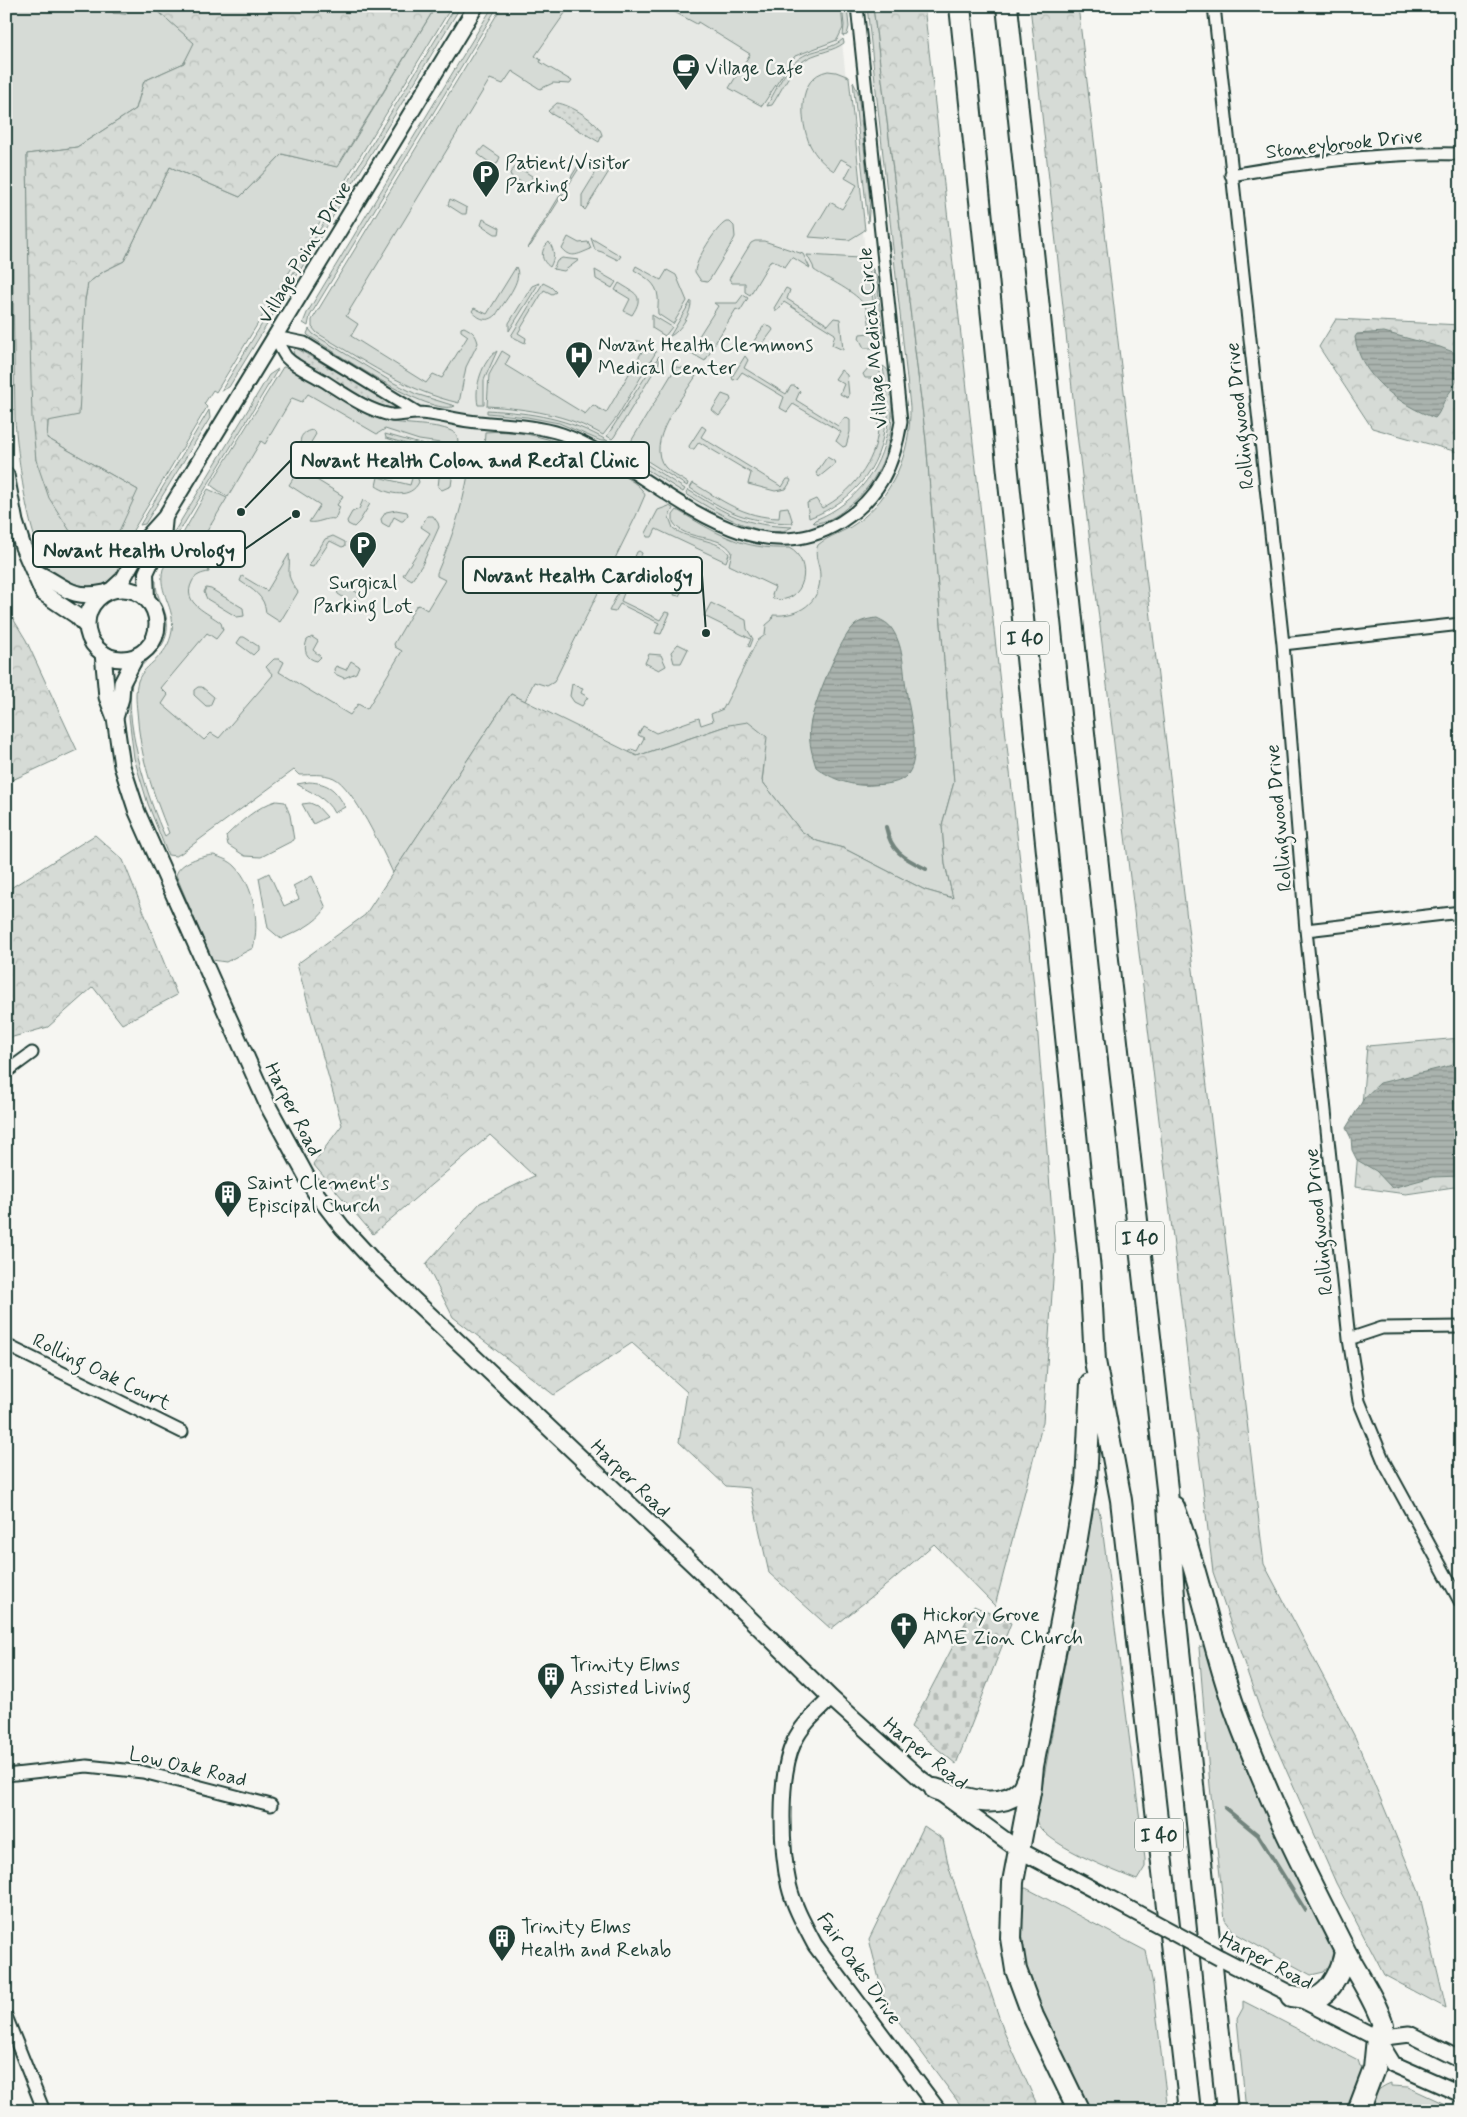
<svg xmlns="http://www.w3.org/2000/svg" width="1467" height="2117" font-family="Mynerve,sans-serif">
	<defs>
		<pattern id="forest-crowns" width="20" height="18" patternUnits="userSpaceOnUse" patternTransform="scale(1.25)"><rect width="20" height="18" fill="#d6dbd6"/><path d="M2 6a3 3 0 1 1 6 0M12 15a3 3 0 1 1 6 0" fill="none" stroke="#b7bdb8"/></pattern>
		<pattern id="cemetery-stones" width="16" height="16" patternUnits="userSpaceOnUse" patternTransform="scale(1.25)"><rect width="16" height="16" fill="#d6dbd6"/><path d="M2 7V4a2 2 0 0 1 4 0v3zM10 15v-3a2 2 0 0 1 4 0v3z" fill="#b7bdb8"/></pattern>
		<pattern id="garden-dots" width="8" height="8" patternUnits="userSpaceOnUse" patternTransform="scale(1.25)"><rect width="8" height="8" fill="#d6dbd6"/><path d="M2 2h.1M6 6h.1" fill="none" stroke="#b7bdb8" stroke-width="1.8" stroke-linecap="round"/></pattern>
		<pattern id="water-rules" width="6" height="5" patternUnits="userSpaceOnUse" patternTransform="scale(1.25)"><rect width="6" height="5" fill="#aab3ae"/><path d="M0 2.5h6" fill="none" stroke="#8a938e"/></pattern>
	</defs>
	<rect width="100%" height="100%" fill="#f6f6f2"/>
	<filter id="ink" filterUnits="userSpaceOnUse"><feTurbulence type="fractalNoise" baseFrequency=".02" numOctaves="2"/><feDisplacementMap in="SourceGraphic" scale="10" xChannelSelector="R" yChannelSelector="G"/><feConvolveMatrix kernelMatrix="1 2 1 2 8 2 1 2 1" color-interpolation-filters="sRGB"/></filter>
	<g filter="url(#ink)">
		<path fill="#e6e8e4" d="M510 6H838L883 413 880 443 849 494 825 510 820 552 823 586 719 727 637 756 511 694 392 710 215 754 156 720 157 684 172 641 175 615 164 571 317 317Z"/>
		<path fill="#d6dbd6" stroke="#7a8c85" d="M12 6H111L113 13 126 14 129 6H152L195 43 184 63 144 81 136 109 77 147 27 154 30 340 36 460 138 490 47 438 48 421 85 300 88 283 104 271 124 261 170 167 240 197 282 154 338 167 436 6H452L216 392 213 390 204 404 207 407 132 532 117 566 124 570C105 588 105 591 78 586 73 585 67 585 63 583 29 568 18 455 15 421L11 154Z
			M456 6H461L229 387 221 391Z
			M493 6H498L310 316 308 326 303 323 307 313Z
			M502 6H570L535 56 541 60 540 62 572 81 570 84 553 83 540 89 512 71 503 84 490 79 346 316 358 324 351 336 426 383 433 374 442 378 468 336 461 331V328L464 327C472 331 476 334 478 343L466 367 459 403C406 391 363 360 317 333L312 327V320Z
			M663 6H841L843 28 837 40 795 56 762 106 729 88 750 54 698 22 697 24Z
			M842 6H847L849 27 847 35 843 36 844 25Z
			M867 6H873L926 440 954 782 942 825 945 864 953 898 925 890 843 848 817 841 801 831 762 781 764 765 729 725 637 756 629 753 631 749 637 751 644 738 638 735 643 726 656 733 699 718 701 725 713 721 711 714 723 709 757 641 765 635 766 625 772 620 773 615C798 617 821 603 820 575 820 565 813 555 818 545 828 536 844 532 855 524 893 497 911 453 910 407Z
			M843 39 844 43C833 51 820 52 808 58 790 67 783 89 772 105L767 106C777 88 788 62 807 54 819 49 834 48 843 39Z
			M828 71 836 72 849 77 865 230 849 240 809 237 830 202 842 209 857 185 845 178 852 165 841 159 834 171C824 165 815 155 810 145 800 122 796 77 828 71Z
			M853 82 858 92 870 201 868 223Z
			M484 146 500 157 497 164 493 165 479 155 478 153Z
			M606 162 613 165 585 210 582 207V195L601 164Z
			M579 164 581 165 531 245 528 248Z
			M516 166 532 176V178L529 184 526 185 511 176 510 173Z
			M450 199 467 208 466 214H462L448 205Z
			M483 219 500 228 499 234H495L481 225Z
			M726 222H730L734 226 735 237 732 243 710 279 707 282 701 281 695 272C695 261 716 227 726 222Z
			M568 237 579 243 588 242 591 249C580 253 571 260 562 249Z
			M591 238 621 256 618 260 602 252 595 250Z
			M755 241H764L803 254 810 268 792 257 785 267 771 260 750 295 745 292V283H732L729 279 751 243Z
			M549 242C555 251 555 258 550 267 540 260 540 250 549 242Z
			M807 255 859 258 869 263 878 348H864L859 338 860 334 870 333C869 324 869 314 865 306 857 292 827 279 814 270L813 266Z
			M562 258 579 260 564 271 553 269 557 261Z
			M636 266 661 280 667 270 676 275 687 301 673 324 658 314C657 309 659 303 658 297 657 283 645 277 634 270Z
			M516 267C524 280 503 303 496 315 488 323 478 319 472 311L474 308 487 314Z
			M872 268 877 277 883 340 880 346Z
			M595 270 616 282 612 288 596 279Z
			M539 283 509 331V323L532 286Z
			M543 283 551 287 556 292 552 294 544 290 518 333 526 338 525 343 511 336Z
			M619 283C636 294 645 295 632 315L624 311 630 299 615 290Z
			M786 288 790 290 787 299 828 325 834 318 840 319 843 350 832 345 835 334 784 302 777 311 775 310 774 308Z
			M743 295 748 298 740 311 736 309 712 348 697 339 718 306 714 303H737Z
			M691 301C692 312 680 332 670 336Z
			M652 315 672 327 665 336 652 328Z
			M765 324 772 328 773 330 761 346 754 341Z
			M309 329 313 334 392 382 416 394 455 406C430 418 334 351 309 336L307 334Z
			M636 341H639L656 352 617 417 603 435C566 414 529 409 487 406L489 375 502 351 510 356 505 365 585 414 593 405 606 413 643 350 635 345Z
			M696 341 711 351 705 361 689 352Z
			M497 351 484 380V405H478C474 387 482 361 497 351Z
			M659 356V363L614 437 612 439 607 436Z
			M745 356 748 360 744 368 786 394 791 386H795L800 391 796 400 838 426 845 417 850 420V432L846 446 843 447 836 441 841 432 793 404 787 412 780 408 784 397 742 372 737 379 733 380 732 377Z
			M879 365C881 380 884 395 885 410 887 462 856 501 809 518L807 503 816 499 822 508C851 494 876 462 878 429 879 412 877 395 875 378H865L863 374 869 367Z
			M883 366C891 370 890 382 891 390 896 437 884 480 845 509 837 516 825 523 814 523L813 522 815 520C857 503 886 465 888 420 889 402 885 383 883 366Z
			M283 367 291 368C323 388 353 411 390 421 407 426 446 423 457 435L458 442 454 445 419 440 385 429 377 434 308 394 302 402 292 398 265 444 261 441 228 497 212 486 211 484Z
			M676 367 683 368 696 376C683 397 644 443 665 467 671 474 681 478 688 483L687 486 627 448Z
			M278 369 173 542 171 537 269 375Z
			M841 370 847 375 849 395 848 398 840 394 844 384 835 379Z
			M722 394 730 397 731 400 719 416 712 410Z
			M209 410 210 418 145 524 140 525Z
			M487 410C533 413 568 418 608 441H601L559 423 527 417 487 413Z
			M702 426 706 429 701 437 782 487 787 479H790L791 481 786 489 775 491 748 484 751 473 699 442 694 449H690L689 446Z
			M313 430 316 434 307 449 303 448C297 440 302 431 313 430Z
			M485 432C533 428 580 448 619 473 629 480 640 484 645 495L636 516 554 682 547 686 534 682 525 701 511 694 393 873C383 851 353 787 334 778 323 773 310 775 299 775L294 770 180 854 176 856 168 855 148 804 134 758 129 717 128 685 140 664 159 645 164 631 163 613 154 593 153 580 156 581C155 601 172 612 166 636 161 655 141 660 134 677 120 712 149 804 165 836L169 833C152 790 140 758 137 711 136 701 135 691 138 681 145 662 167 660 172 631 176 607 157 593 163 569L208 489 227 498 195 551 206 558 209 572C202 573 195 575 192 582 181 604 208 612 221 623L223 630 216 639 207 633 161 688 168 695 162 704 204 740 211 733 219 738 273 675 266 667 274 659H279L284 662 279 672 350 715 358 704 367 709 402 651 395 647 394 644 416 606 419 605 427 610 445 580 437 576V573C456 528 465 499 472 451L484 449Z
			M385 434 420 444 453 449 456 451 451 486 442 490 438 487 442 451 413 446 386 438Z
			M627 452 632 455 685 489 683 492 630 459Z
			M827 457 834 461 835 464 819 477 816 473Z
			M299 469 343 496 337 505 340 507 335 519C326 517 318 524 309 522L320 505 289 485Z
			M413 475 417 476 419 482C411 499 389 495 376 486L378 477 410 485Z
			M693 483C723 501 743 517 779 518L780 508 788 507 793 523C745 522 729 513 690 488Z
			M688 490C729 515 742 525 792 527 766 545 708 507 686 494Z
			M363 500 370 504 359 522 354 527 348 524 347 521 352 512 359 509Z
			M669 506 673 508 669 517 673 528C688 541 719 538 729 554L726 562 656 529 652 537H647L646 533 658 510Z
			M396 510 407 512 408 515 403 521H401L394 517 389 527 382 523 381 519 386 512Z
			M677 510C716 533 742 550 789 548 814 560 806 606 773 599L772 595 775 587 729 565 732 552C719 532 686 543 673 522V515Z
			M427 516H433L438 523 439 527 422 565 412 580 403 575 430 533 421 527Z
			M333 536 345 542V546L342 547 330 541 313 567 309 566 325 539Z
			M639 551 642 553 639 563 679 582 683 574 688 575 689 578 679 596 674 595 677 585 638 566 632 575 628 573 637 552Z
			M289 554C291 573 284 573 298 592L280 622 266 613C265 596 253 590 240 581L242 576 267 591Z
			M342 584 358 593 359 596 355 602 352 603 338 594 337 591Z
			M206 588 211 589 243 608 244 616 237 617 207 599 204 592Z
			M620 589 624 593 621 601 660 620 665 612 670 613 661 634 655 633 659 623 620 604 615 612 609 611Z
			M711 603 746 620 747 629 753 639 750 647 748 646 751 639 704 616Z
			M241 637H244L258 646V650L253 655 237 643Z
			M312 637 318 641 313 650 321 657 317 661C306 659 303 650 307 640Z
			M678 644 688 649 681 663H674L671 652Z
			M649 654 661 655 666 666 659 670 645 663Z
			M351 661 359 666 356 673 344 678 335 674 334 669 336 666 346 670Z
			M572 684 583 688 581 693 588 697 582 706 574 702 570 696Z
			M198 687H202L214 697 210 706H206L194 695V690Z
			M309 782C329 783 336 790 345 807L334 813C326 797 311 793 297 784Z
			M276 801 285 802 290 815 294 840 261 857 245 856 228 845 226 836C239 823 258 806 276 801Z
			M310 803 317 806 327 817 313 824 302 804Z
			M214 855C221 858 229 860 235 866 254 885 260 923 253 948L226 962 212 960 176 875C180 862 201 856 214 855Z
			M269 873 284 906 299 899 293 886 312 876 326 908C316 924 298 931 281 939L268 928 259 878Z
			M1098 1508 1101 1519 1145 1859V1867L1137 1880C1115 1871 1041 1843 1036 1820L1093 1510Z
			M1206 1645 1333 1950 1331 1963 1324 1972 1311 1975 1265 1950 1235 1933 1225 1920 1210 1786 1199 1647Z
			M1026 1888 1146 1951 1153 1985 1168 2111H1090C1067 2063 1034 2009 1023 1957 1018 1935 1020 1911 1020 1889Z
			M1243 2001 1358 2060 1360 2066 1364 2067 1350 2111H1246L1237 2019 1243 2008Z
			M1391 2083V2086L1408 2087 1460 2111H1400L1401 2107 1399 2106 1384 2111H1367C1370 2097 1377 2088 1391 2083Z"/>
		<path fill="url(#forest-crowns)" stroke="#7a8c85" d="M111 6H129L126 14 113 13Z
			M152 6H436L337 167 282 154 240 197 170 167 124 261 104 271 88 283 85 300 79 415 48 421 47 438 138 490 108 555 70 531 49 498 36 460 32 418 30 340 27 154 77 147 136 109 144 81 184 63 194 43Z
			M873 6H924L1034 986 1055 1251 1043 1422 995 1606 934 1544 889 1583 831 1629 769 1573 750 1488 726 1486 679 1442 687 1392 632 1343 554 1395 453 1317 426 1264 480 1203 534 1176 490 1135 373 1234 313 1164 342 1125 297 964 365 915 511 694 637 756 729 725 748 722 767 737 762 781 801 831 817 841 843 848 925 890 953 898 945 864 942 825 954 782 926 440Z
			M1030 6H1078L1264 1564 1355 1737 1419 1892 1446 2008 1384 1975 1336 1883 1262 1715 1213 1572 1077 434Z
			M1336 319 1461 325V453L1372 428 1319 347Z
			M6 607 26 640 77 750 6 783Z
			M95 835 123 860 177 995 122 1024 93 987 48 1027 6 1039V891Z
			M1461 1038V1188L1454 1187 1406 1194 1355 1187 1367 1046Z
			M924 1826 943 1839 949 1868 1004 2032 1040 2111H965L885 2003 869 1939Z"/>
		<path fill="url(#cemetery-stones)" stroke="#7a8c85" d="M974 1606 1011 1623 956 1764 911 1727Z"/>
		<path fill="url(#garden-dots)" stroke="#7a8c85" d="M557 103C569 104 600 122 602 135L599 142 550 113 548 111Z
			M296 348 394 405 396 408C377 411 312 367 294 355L293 351Z"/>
		<path fill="url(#water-rules)" stroke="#72847d" d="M1384 332 1440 347 1461 355C1461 374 1458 382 1447 396 1442 403 1441 412 1435 418 1401 406 1359 376 1355 337L1357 334Z
			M877 618C883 621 888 623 892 629 905 648 903 674 907 695 910 714 921 758 908 774 900 784 886 784 873 785 854 787 832 780 816 767 812 754 808 741 810 726 812 708 841 635 855 625 861 620 869 619 877 618Z
			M1461 1063V1176L1432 1177 1392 1188 1376 1171 1357 1160 1352 1150 1351 1138 1346 1128 1365 1097 1380 1083Z"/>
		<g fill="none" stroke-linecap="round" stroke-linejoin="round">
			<path stroke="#72847d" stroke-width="4" d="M886 827C891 852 904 858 926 869
				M1225 1808 1258 1835 1305 1910"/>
			<g stroke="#1f3d34" stroke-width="15">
				<path id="minor" d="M1214 6 1283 644 1306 930 1349 1339 1359 1401 1385 1464 1461 1603
					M1231 175C1306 162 1385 152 1461 154
					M275 337C278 343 282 351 286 357 295 367 313 374 324 381 345 394 366 410 391 415 399 416 409 413 417 413 434 413 452 419 469 421 500 425 532 424 562 434 651 466 742 583 841 522 879 498 894 465 901 422L857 6
					M275 337 304 343 418 413
					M1283 644 1461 624
					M1306 930 1461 912
					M6 1072 32 1053
					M1349 1339 1382 1328 1461 1327
					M6 1345 182 1432
					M6 1775 87 1766 143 1772 271 1805
					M6 2016 44 2111"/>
			</g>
			<g stroke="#1f3d34" stroke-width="18">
				<path id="tertiary" d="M111 590 123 579 146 538 165 517 476 6
					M147 599 146 573 163 537 165 517
					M831 1698C818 1711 802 1724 794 1742 778 1775 781 1850 789 1886 794 1907 805 1926 815 1945L939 2111"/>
			</g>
			<g stroke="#1f3d34" stroke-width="19">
				<path id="secondary" d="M6 475 15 522 23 547 43 593 77 616 87 627
					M35 572C64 585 69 600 104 593
					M87 624a35 35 0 1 1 70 0a35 35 0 1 1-70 0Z
					M103 653 107 697 115 718 122 766 137 812 268 1106 315 1192 342 1227 378 1266 734 1603 831 1698 921 1779 1019 1850 1100 1893
					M115 718 121 698 122 683 136 656
					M1220 1958 1377 2038 1393 2064 1461 2094
					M1377 2038 1409 2034 1461 2060"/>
			</g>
			<g stroke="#1f3d34" stroke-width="24">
				<path id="motorway" d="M960 6 1090 1270 1095 1361 1121 1500 1190 2111
					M1007 6 1111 988 1167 1489 1175 1612 1227 2111
					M1174 1507C1197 1567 1209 1631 1229 1692 1242 1733 1260 1773 1277 1812 1298 1859 1322 1905 1345 1951 1358 1976 1375 1999 1383 2025L1377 2038 1374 2069 1358 2111
					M935 1789C961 1797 999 1812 1021 1790 1025 1786 1027 1777 1030 1772
					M1292 1996C1299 1997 1309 2000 1316 1998 1333 1991 1342 1968 1345 1952
					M1079 2111 1033 2016 1016 1970 1011 1938 1013 1882 1031 1787 1033 1766 1076 1544 1086 1483 1091 1383"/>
			</g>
			<use href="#minor" stroke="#f6f6f2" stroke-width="11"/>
			<use href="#tertiary" stroke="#f6f6f2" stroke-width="14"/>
			<use href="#secondary" stroke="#f6f6f2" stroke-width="15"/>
			<use href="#motorway" stroke="#f6f6f2" stroke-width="20"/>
			<g stroke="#1f3d34" stroke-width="19" stroke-linecap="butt">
				<path id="secondary-bridge" d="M1100 1893 1220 1958"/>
			</g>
			<use href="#secondary-bridge" stroke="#f6f6f2" stroke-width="15"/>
		</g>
	</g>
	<defs>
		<g id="cafe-pin" transform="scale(1.4375)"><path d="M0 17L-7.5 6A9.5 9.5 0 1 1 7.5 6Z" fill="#1f3d34" stroke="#f6f6f2"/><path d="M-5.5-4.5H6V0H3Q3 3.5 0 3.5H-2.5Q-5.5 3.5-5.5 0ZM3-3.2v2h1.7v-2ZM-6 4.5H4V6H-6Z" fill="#fff"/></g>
		<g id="parking-pin" transform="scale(1.4375)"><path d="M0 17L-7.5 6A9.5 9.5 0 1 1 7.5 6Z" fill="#1f3d34" stroke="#f6f6f2"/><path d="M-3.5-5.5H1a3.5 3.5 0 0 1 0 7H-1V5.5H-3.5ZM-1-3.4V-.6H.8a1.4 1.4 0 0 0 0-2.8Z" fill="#fff"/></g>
		<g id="hospital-pin" transform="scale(1.4375)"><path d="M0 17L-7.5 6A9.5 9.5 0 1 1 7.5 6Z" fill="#1f3d34" stroke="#f6f6f2"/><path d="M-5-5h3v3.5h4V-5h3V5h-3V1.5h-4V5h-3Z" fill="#fff"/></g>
		<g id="building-pin" transform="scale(1.4375)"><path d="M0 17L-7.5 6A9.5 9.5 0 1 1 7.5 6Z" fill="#1f3d34" stroke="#f6f6f2"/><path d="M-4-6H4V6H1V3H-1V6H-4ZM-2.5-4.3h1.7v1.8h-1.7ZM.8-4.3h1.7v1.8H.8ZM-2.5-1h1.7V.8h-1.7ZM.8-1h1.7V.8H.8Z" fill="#fff"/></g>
		<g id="church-pin" transform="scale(1.4375)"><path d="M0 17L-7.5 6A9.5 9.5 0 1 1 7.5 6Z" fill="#1f3d34" stroke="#f6f6f2"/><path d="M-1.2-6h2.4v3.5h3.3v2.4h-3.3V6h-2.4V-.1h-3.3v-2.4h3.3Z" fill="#fff"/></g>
	</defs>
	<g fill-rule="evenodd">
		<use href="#cafe-pin" x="686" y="67"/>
		<use href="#parking-pin" x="486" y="174"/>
		<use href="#hospital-pin" x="579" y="355"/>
		<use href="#parking-pin" x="363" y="545"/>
		<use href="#building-pin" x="228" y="1194"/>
		<use href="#church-pin" x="904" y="1626"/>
		<use href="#building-pin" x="551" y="1676"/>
		<use href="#building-pin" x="502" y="1938"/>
	</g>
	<g text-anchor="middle" stroke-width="5" stroke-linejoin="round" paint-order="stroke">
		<g fill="#f6f6f2" stroke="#60746d" stroke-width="1">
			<rect x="1001" y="621.5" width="48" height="33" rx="4"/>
			<rect x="1116" y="1221.5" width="48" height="33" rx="4"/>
			<rect x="1135" y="1818.5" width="48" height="33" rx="4"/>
		</g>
		<g font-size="19" font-weight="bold" fill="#1f3d34">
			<text x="1025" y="645">I 40</text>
			<text x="1140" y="1245">I 40</text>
			<text x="1159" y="1842">I 40</text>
		</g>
		<g font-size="20" fill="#1f3d34" stroke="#f6f6f2" text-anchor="start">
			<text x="705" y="74">Village Cafe</text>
			<text x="505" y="169">Patient/Visitor<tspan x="505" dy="23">Parking</tspan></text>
			<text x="598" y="351">Novant Health Clemmons<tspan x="598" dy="23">Medical Center</tspan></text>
			<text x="363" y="589" text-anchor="middle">Surgical<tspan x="363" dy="23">Parking Lot</tspan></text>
			<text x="247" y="1189">Saint Clement's<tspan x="247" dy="23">Episcipal Church</tspan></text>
			<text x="923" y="1621">Hickory Grove<tspan x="923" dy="23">AME Zion Church</tspan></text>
			<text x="570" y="1671">Trinity Elms<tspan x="570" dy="23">Assisted Living</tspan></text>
			<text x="521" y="1933">Trinity Elms<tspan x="521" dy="23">Health and Rehab</tspan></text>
		</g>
		<g font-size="20" fill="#1f3d34" stroke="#f6f6f2">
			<text transform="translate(1344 143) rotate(-6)" y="7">Stoneybrook Drive</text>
			<text transform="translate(304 252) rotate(-59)" y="7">Village Point Drive</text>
			<text transform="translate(872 338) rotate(-95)" y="7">Village Medical Circle</text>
			<text transform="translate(1239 416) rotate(-96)" y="7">Rollingwood Drive</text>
			<text transform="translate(1278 818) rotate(-95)" y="7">Rollingwood Drive</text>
			<text transform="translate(294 1109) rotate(63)" y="7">Harper Road</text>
			<text transform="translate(1318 1222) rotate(-96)" y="7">Rollingwood Drive</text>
			<text transform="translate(102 1371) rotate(26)" y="7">Rolling Oak Court</text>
			<text transform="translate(631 1478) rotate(44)" y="7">Harper Road</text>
			<text transform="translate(926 1753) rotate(39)" y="7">Harper Road</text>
			<text transform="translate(188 1766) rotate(13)" y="7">Low Oak Road</text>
			<text transform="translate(1267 1960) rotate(28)" y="7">Harper Road</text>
			<text transform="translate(860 1968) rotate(55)" y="7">Fair Oaks Drive</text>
		</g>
	</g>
	<path fill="none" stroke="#1f3d34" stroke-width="2" d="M241 512L291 460M296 514L245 549M706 633L702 575"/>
	<g fill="#1f3d34" stroke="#f6f6f2" stroke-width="2">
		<circle cx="241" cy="512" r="5"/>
		<circle cx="296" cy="514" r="5"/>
		<circle cx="706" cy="633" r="5"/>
	</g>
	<g fill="#f6f6f2" stroke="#1f3d34" stroke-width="2">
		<rect x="291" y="442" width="358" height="36" rx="5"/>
		<rect x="33" y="531" width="212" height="36" rx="5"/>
		<rect x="463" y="557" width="239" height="36" rx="5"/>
	</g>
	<g font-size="21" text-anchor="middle" font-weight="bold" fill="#1f3d34">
		<text x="470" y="467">Novant Health Colon and Rectal Clinic</text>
		<text x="139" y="557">Novant Health Urology</text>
		<text x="583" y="582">Novant Health Cardiology</text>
	</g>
	<rect width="1467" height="2117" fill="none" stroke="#f6f6f2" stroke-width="25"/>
	<rect x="12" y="12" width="1442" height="2092" fill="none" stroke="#1f3d34" stroke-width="2" filter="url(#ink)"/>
</svg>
